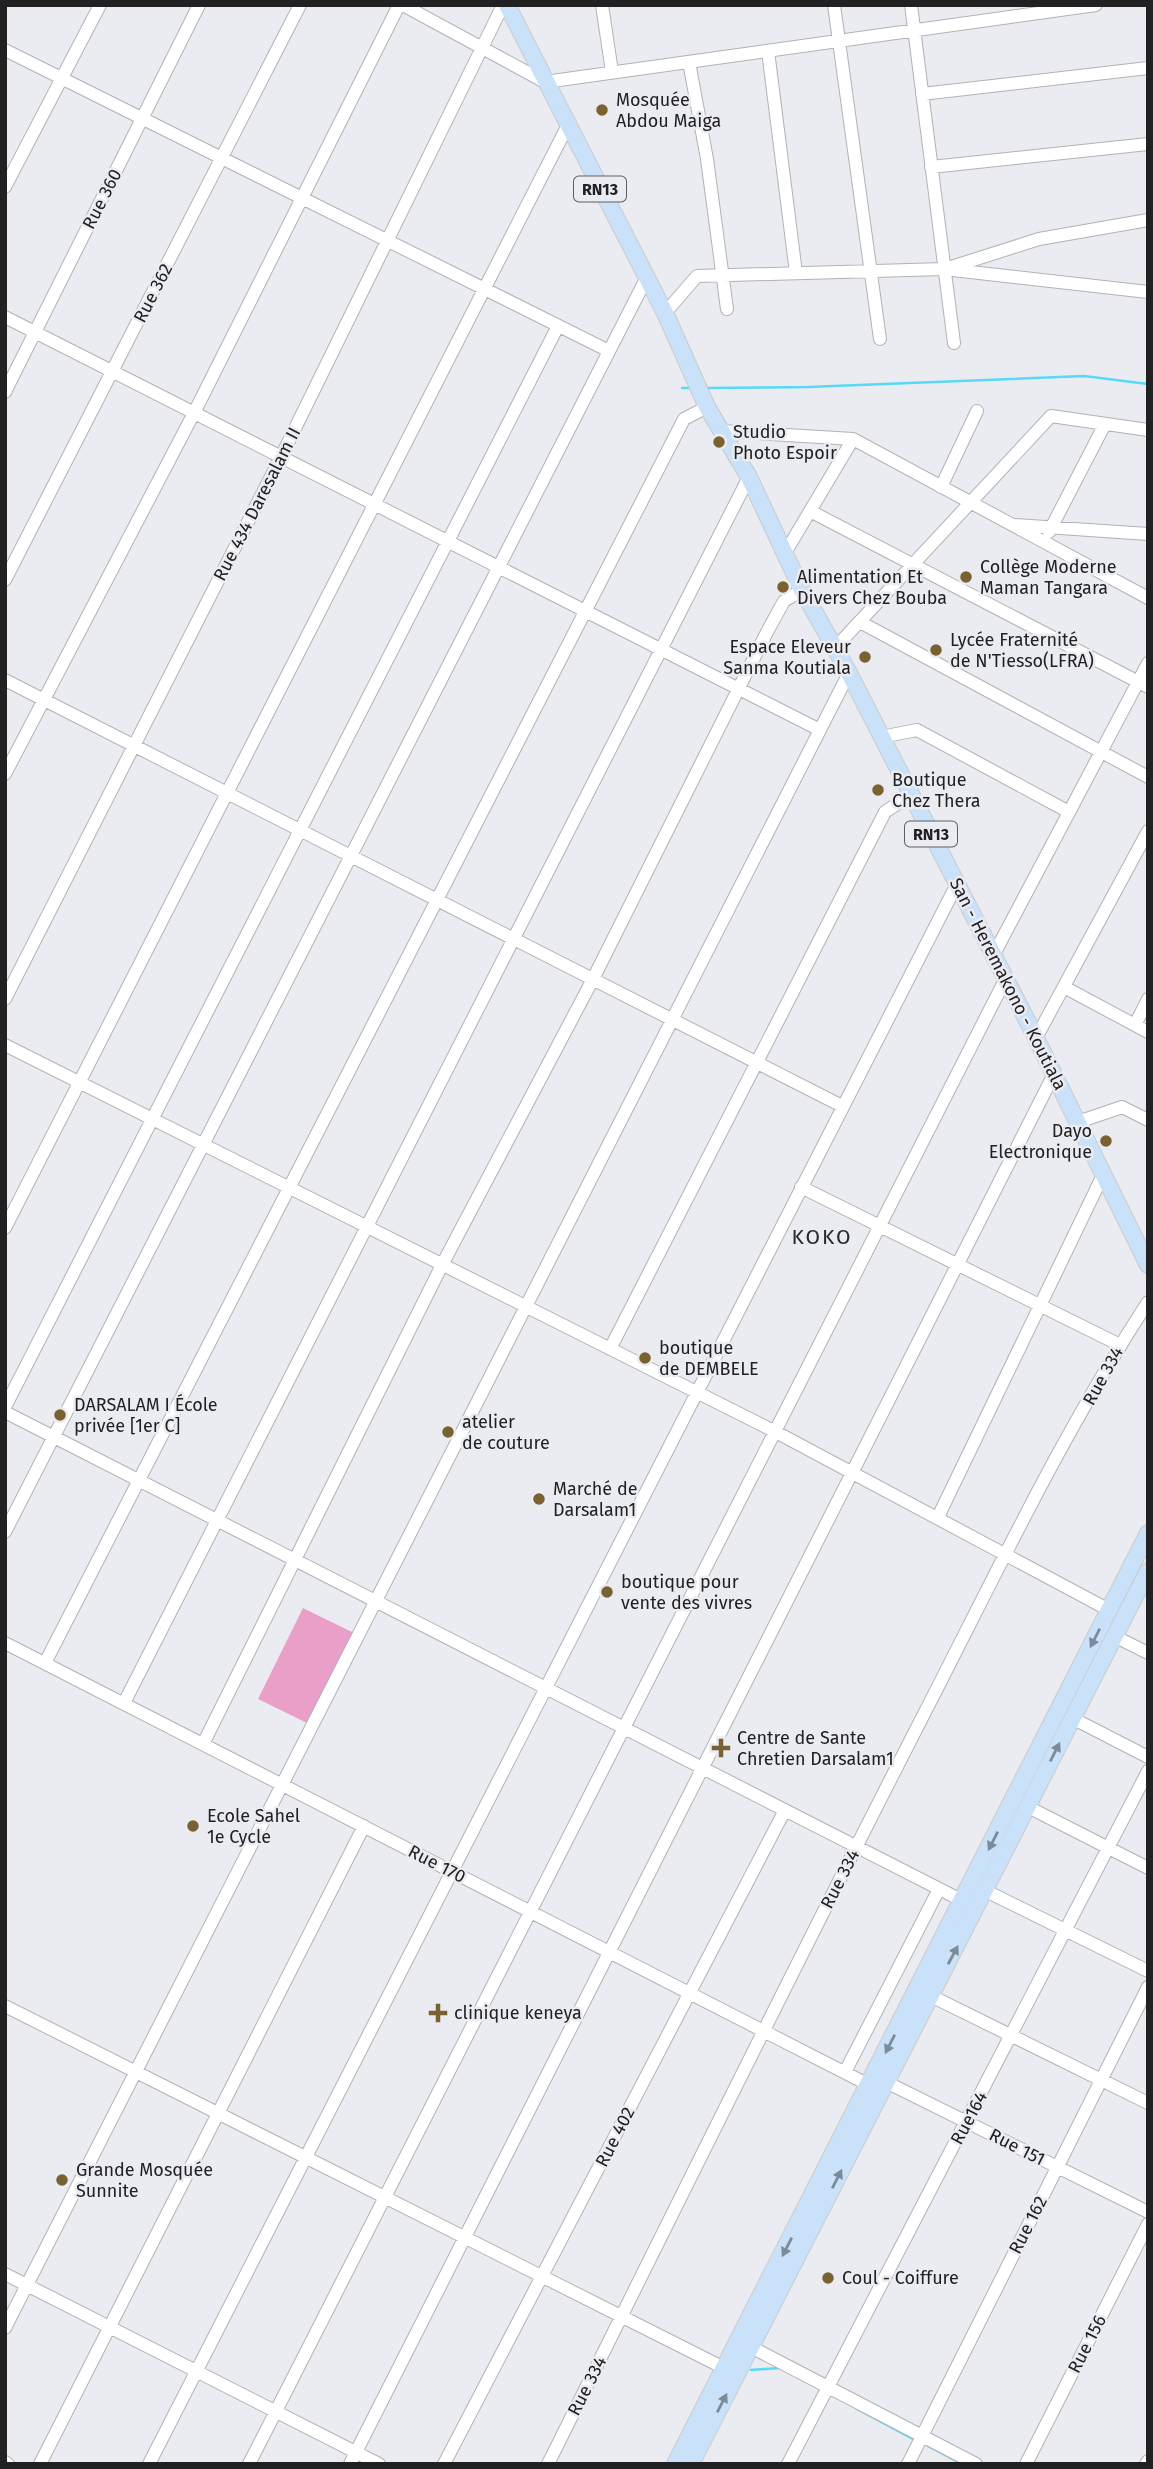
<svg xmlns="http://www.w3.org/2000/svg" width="1153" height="2469" font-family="'Fira Sans',sans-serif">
	<rect width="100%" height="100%" fill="#ebecf1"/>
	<path fill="#ea9fc9" d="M303 1608 354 1633 309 1724 258 1699Z"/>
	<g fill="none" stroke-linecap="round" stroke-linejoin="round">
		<path stroke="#56daf8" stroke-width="2.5" d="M682 388H692
			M706 388 808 387 1084 376 1148 384
			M751 2370 780 2368
			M857 2409 913 2439
			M928 2446 962 2464"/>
		<g stroke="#b1b2b7" stroke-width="14">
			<path id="minor" d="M403 5 545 82 1096 5
				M602 5 612 72
				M834 5 880 339
				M911 5 954 343
				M5 50 609 351
				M768 51 796 273
				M689 62 707 159 727 309
				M922 94 1148 68
				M931 167 1148 144
				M5 187 100 5
				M948 268 1039 239 1148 220
				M665 313 697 276 944 269 1148 292
				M5 317 820 730
				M5 392 199 5
				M721 431 853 439 1148 598
				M941 487 977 411
				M810 511 1148 687
				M1015 525 1148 534
				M1049 532 1105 424
				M785 553 853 439
				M5 580 300 5
				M860 622 1148 777
				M835 648 1051 416 1148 430
				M5 680 842 1106
				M881 737 917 730 1069 812
				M5 774 194 413 399 5
				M993 956 1148 663
				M1064 987 1148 1032
				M5 999 281 457 503 5
				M1135 1025 1148 999
				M1036 1038 1148 831
				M5 1045 774 1431 1109 1610
				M1078 1122 1122 1107 1148 1120
				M801 1187 1120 1345
				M5 1228 568 125
				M610 1349 885 812 910 795
				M5 1407 558 326
				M5 1412 963 1901
				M938 1517 1104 1173
				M5 1532 646 279
				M1114 1636 1148 1653
				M5 1643 869 2085
				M45 1663 684 419 707 407
				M124 1703 749 477
				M1072 1718 1148 1757
				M203 1744 442 1265 593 979 767 632 784 601 802 590
				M1028 1807 1148 1868
				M986 1891 1148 1971
				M931 1996 1148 2103
				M5 2006 724 2368
				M845 2072 939 1889
				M886 2082 1148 2212
				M5 2274 379 2464
				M5 2328 849 673
				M751 2347 976 2464
				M5 2462 8 2464
				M40 2464 364 1826
				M149 2464 957 884
				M249 2464 1006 978
				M350 2464 1054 1074
				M444 2464 785 1810
				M548 2464C673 2213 797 1961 925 1712 996 1574 1063 1432 1148 1302
				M788 2464 1148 1771
				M908 2464 1148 1987
				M1026 2464 1148 2224
				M1146 2464 1148 2461"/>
		</g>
		<g stroke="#cacaca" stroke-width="18">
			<path id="major" d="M507 5 665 313 707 407 749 477 802 590 849 673 1036 1038 1148 1265
				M675 2464 1148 1533
				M691 2464 1148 1571"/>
		</g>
		<use href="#minor" stroke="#fff" stroke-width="12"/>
		<use href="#major" stroke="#c9e2fa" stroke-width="16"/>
	</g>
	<defs><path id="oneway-solid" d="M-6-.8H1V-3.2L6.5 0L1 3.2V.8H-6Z" transform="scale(1.75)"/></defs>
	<g fill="#7d8b99">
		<use href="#oneway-solid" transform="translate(1095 1638) rotate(117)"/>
		<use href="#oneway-solid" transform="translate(1055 1752) rotate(-63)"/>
		<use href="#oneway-solid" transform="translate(993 1841) rotate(117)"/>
		<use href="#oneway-solid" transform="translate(953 1955) rotate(-62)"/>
		<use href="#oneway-solid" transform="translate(890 2044) rotate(117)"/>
		<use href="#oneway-solid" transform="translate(837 2179) rotate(-63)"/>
		<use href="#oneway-solid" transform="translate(787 2247) rotate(117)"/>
		<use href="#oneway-solid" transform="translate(722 2403) rotate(-63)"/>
	</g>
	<g fill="#796131" stroke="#ebecf1" stroke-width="2.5">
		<circle cx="602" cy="110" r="7"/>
		<circle cx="719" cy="442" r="7"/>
		<circle cx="966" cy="577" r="7"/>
		<circle cx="783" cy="587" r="7"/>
		<circle cx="936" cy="650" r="7"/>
		<circle cx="865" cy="657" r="7"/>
		<circle cx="878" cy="790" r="7"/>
		<circle cx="1106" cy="1141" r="7"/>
		<circle cx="645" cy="1358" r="7"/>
		<circle cx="60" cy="1415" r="7"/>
		<circle cx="448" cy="1432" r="7"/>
		<circle cx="539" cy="1499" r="7"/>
		<circle cx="607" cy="1592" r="7"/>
		<path d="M717.5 1737.5h7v7h7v7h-7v7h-7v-7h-7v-7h7z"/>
		<circle cx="193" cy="1826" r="7"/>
		<path d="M434.5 2002.5h7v7h7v7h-7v7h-7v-7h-7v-7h7z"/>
		<circle cx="62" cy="2180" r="7"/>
		<circle cx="828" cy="2278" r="7"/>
	</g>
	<g text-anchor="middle" stroke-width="5" stroke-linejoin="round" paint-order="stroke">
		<g fill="#ebecf1" stroke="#5e5e61" stroke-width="2">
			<rect x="574" y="176.5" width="52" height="25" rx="5"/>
			<rect x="905" y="821.5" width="52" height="25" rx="5"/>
		</g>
		<g font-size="16" font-weight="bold" fill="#212123">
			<text x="600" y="195">RN13</text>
			<text x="931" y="840">RN13</text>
		</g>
		<g font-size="18" fill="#212123" stroke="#ebecf1" text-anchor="start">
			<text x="616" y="106">Mosquée<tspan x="616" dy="21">Abdou Maiga</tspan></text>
			<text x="733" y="438">Studio<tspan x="733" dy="21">Photo Espoir</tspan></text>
			<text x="980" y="573">Collège Moderne<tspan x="980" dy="21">Maman Tangara</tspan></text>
			<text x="797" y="583">Alimentation Et<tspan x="797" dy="21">Divers Chez Bouba</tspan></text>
			<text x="950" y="646">Lycée Fraternité<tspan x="950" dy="21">de N'Tiesso(LFRA)</tspan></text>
			<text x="851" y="653" text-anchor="end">Espace Eleveur<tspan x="851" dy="21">Sanma Koutiala</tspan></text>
			<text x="892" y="786">Boutique<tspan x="892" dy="21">Chez Thera</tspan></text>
			<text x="1092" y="1137" text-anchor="end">Dayo<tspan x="1092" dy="21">Electronique</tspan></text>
			<text x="659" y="1354">boutique<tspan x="659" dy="21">de DEMBELE</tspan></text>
			<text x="74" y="1411">DARSALAM I École<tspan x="74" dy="21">privée [1er C]</tspan></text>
			<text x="462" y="1428">atelier<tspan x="462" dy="21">de couture</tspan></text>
			<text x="553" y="1495">Marché de<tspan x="553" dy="21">Darsalam1</tspan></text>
			<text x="621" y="1588">boutique pour<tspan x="621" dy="21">vente des vivres</tspan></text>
			<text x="737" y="1744">Centre de Sante<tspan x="737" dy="21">Chretien Darsalam1</tspan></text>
			<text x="207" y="1822">Ecole Sahel<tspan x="207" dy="21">1e Cycle</tspan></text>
			<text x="454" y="2019">clinique keneya</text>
			<text x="76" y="2176">Grande Mosquée<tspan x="76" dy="21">Sunnite</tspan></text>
			<text x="842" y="2284">Coul - Coiffure</text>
		</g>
		<g font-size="18" fill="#212123" stroke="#ebecf1">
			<text transform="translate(102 199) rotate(-63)" y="6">Rue 360</text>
			<text transform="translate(153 293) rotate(-63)" y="6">Rue 362</text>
			<text transform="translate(257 504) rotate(-63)" y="6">Rue 434 Daresalam II</text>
			<text transform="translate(1008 984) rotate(63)" y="6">San - Heremakono - Koutiala</text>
			<text transform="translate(1103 1376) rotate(-61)" y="6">Rue 334</text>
			<text transform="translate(437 1864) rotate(27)" y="6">Rue 170</text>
			<text transform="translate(840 1879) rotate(-63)" y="6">Rue 334</text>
			<text transform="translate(969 2118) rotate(-62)" y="6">Rue164</text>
			<text transform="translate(615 2137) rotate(-63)" y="6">Rue 402</text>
			<text transform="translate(1017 2147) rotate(27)" y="6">Rue 151</text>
			<text transform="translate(1028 2225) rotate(-63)" y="6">Rue 162</text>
			<text transform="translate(1087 2344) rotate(-63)" y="6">Rue 156</text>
			<text transform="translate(587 2386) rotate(-63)" y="6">Rue 334</text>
		</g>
		<g font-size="21" letter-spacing="2" fill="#28292d" stroke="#ebecf1">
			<text x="822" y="1244">KOKO</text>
		</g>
	</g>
	<rect width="1153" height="2469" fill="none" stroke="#212123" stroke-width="14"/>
</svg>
